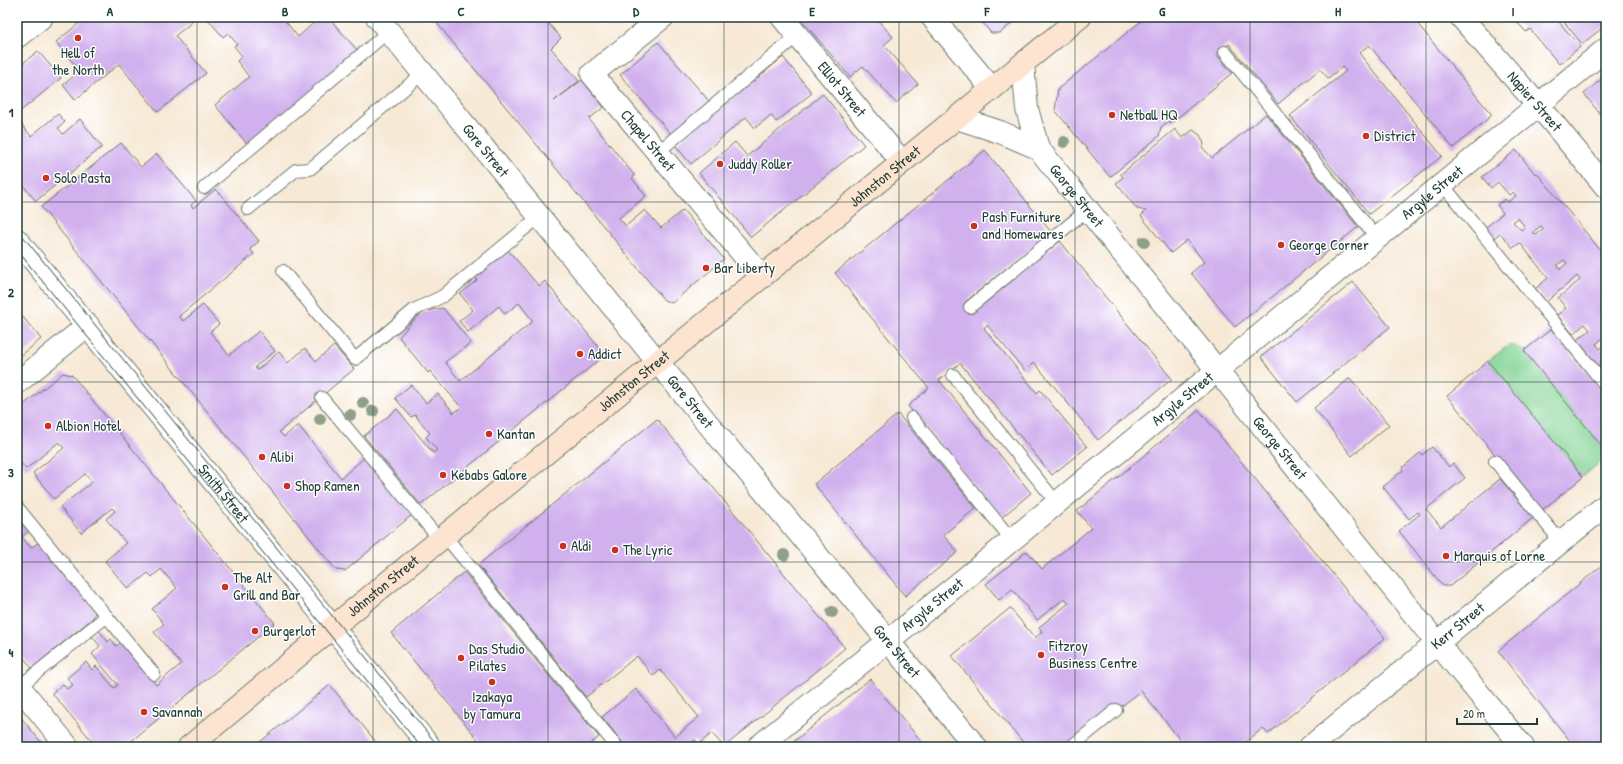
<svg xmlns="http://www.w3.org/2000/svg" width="1623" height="764" font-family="'Patrick Hand',sans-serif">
	<rect width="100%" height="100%" fill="#fff"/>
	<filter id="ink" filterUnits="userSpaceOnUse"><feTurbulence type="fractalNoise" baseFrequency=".025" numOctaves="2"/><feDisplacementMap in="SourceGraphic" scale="8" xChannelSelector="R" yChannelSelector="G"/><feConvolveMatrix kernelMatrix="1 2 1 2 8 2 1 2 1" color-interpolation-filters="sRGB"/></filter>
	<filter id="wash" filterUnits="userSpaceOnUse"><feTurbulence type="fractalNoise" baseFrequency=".012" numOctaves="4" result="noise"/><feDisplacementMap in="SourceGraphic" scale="16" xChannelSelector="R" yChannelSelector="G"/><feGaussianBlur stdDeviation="0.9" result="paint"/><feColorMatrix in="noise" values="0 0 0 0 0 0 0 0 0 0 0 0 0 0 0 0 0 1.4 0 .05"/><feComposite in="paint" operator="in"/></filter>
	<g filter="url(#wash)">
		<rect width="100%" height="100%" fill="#f7e9d6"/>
		<path fill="#82d394" stroke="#508864" d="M1510 344 1524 351 1606 451V457L1583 477 1488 361Z"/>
		<g id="blocks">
			<path fill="#d1b0ee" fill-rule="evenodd" d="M80 17H188L192 22 175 36 206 73 158 112 119 64 75 100 63 85 80 71 56 42 83 20Z
				M206 17H282L298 37 320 17H328L358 51 248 145 215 105 249 77 237 61 242 56 234 46 237 44 228 33 223 37Z
				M432 17H543L561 38 551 48 579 81 554 101 582 80 604 107 589 119 635 176 632 178 646 196 619 218 626 226 645 210 661 228 683 210 724 259 672 303 664 300Z
				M799 17H875L893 37 884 45 918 84 896 103 863 66 850 77Z
				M978 17H1019L1000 33H991Z
				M1146 17H1412L1492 115 1453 148 1369 45 1359 53 1442 156 1369 214 1290 116 1346 71 1342 67 1328 78 1320 69 1278 104 1229 44 1216 54 1232 73 1171 123 1169 121 1161 127 1159 136 1110 177 1055 110 1058 89Z
				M1523 17H1555L1580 47 1559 64 1530 29 1526 32 1517 22Z
				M1560 17H1606V25L1582 44Z
				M658 42 709 101 671 134 620 75Z
				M38 51 61 78 17 114V68Z
				M783 57 812 93 776 122 771 115 755 128 746 117 691 164 675 145Z
				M1606 75V121L1584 94Z
				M823 94 864 145 751 237 699 173 735 142 747 156Z
				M17 114 20 118 18 120 31 136 58 114 65 122 58 128 63 134 80 119 102 147 36 201 17 178Z
				M1266 114 1358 227 1235 327 1191 273 1204 262 1187 240 1171 253 1141 216 1146 211 1137 209 1116 183 1123 177 1121 174 1175 129 1182 138 1193 130 1200 135 1203 141 1204 145 1202 147 1212 158Z
				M121 143 141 167 157 154 196 201 191 205 193 208 216 189 259 241 250 249 254 254 179 316 183 321 203 305 219 324 210 332 229 355 259 331 275 351 255 367 257 370 279 352 288 363 305 348 316 361 334 346 354 369 279 432 284 437 298 425 341 478 364 458 412 515 345 571 336 570 41 207Z
				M985 150 1051 232 964 303 972 313 1060 241 1172 379 1098 440 1034 362 1025 371 987 325 984 328 991 337 1037 393 1040 390 1087 447 1052 475 960 363 939 380 1031 493 1001 518 908 406 929 388 835 273Z
				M1516 150 1535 174 1537 173 1606 257V342L1603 338 1596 344 1600 349 1606 344V375L1577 340 1590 330 1585 324 1573 334 1557 315 1566 308 1558 298 1580 280 1577 276 1546 302 1535 289 1548 278 1520 243 1513 248 1500 233 1494 238 1485 228 1503 213 1497 205 1505 199 1508 202 1516 196 1513 192 1509 195 1498 182 1491 188 1482 177ZM1518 218 1525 227 1521 230 1513 222ZM1541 226 1544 229 1536 235 1533 232ZM1564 260 1567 263 1560 269 1557 265Z
				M507 249 539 286 545 281 605 355 421 505 364 436 397 409 433 453 437 450 426 437 430 433 415 415 411 417 395 398 411 385 426 403 438 394 454 413 461 407 430 371 428 373 399 337 411 323 425 311 443 308 471 343 445 362 460 381 533 321 519 303 505 314 499 306 468 332 459 321 473 310 460 294 477 280 475 277Z
				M1353 282 1390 327 1297 402 1261 357Z
				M17 310 41 339 17 359Z
				M1551 329 1606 396V451L1524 351Z
				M1488 361 1583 477 1541 511 1447 396Z
				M63 373 72 375 275 623 124 747H97L52 693 63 684 67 689 73 685 67 678 86 662 92 670 96 666 114 688 118 685 92 654 100 646 91 635 98 629 108 642 111 639 116 646 121 643 156 685 181 664 154 632 164 624 152 609 177 588 161 569 152 577 148 573 128 589 105 561 126 543 106 519 115 511 112 508 81 533 60 507 92 482 85 474 54 499 33 473 64 448 59 442 26 469 17 459V410Z
				M1350 378 1389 425 1352 456 1314 408Z
				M1199 410 1385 638 1268 734 1263 728 1240 747H1186L1141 691 1118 709 1116 705 1065 747H1027L952 656 1010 608 1035 638 1042 632 1039 627 1069 603 1065 598 1037 620 1012 589 999 600 986 584 1027 551 1042 569 1091 528 1077 511Z
				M898 414 976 508 943 535 958 552 905 596 814 484Z
				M657 419 845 648 724 747 712 733 699 744 695 740 687 747H626L602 717 636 689 675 737 699 717 660 670 653 676 637 656 586 697 478 565Z
				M1432 447 1449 467 1453 463 1465 478 1426 509 1441 527 1500 479 1533 518 1450 586H1443L1399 531 1420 514 1418 512 1409 519 1383 487 1403 470 1402 468 1420 453 1422 455Z
				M17 514 30 530 22 537 31 548 39 542 96 610 93 618 32 668 17 650Z
				M1606 562V747H1575L1498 651Z
				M464 572 599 737 586 747H484L391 633Z
				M870 679 926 747H836L834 744 831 747H787Z
				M330 685 380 747H308L303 741 295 747H254Z
				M17 713 19 715 45 747H17Z"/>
		</g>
	</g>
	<g filter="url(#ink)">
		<use href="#blocks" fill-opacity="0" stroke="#6b796d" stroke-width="1"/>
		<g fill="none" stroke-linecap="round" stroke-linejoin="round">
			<g stroke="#6b796d" stroke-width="14">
				<path id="service" d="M1225 52 1378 239
					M658 152 797 36
					M1443 185 1606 386
					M204 188 389 31
					M248 209 296 170 310 169 423 73
					M283 271 355 359 414 310 443 296 540 216
					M970 307 1087 210
					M953 375 1057 503
					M322 398 440 540
					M912 418 1012 540
					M1495 461 1561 542
					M17 507 154 674
					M445 536 617 747
					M19 687 107 616
					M1071 747 1116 710"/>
			</g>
			<g stroke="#6b796d" stroke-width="24">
				<g id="minor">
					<path id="s1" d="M377 17 709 425 976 747"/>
					<path id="s2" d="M663 17 592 74 762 277"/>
					<path id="s3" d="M782 17 902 162"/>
					<path d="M932 17 992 89"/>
					<path id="s4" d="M1461 17 1549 118 1606 187"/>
					<path d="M17 37 42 17"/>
					<path id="s5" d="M1023 64 1027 109 1038 148 1425 628 1523 747"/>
					<path d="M957 118 1000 132 1038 148"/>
					<path d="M17 383 88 325"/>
					<path d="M17 684 68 747"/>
					<path id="s6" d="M758 747 1012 540 1606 49"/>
					<path id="s7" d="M1310 747 1606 505"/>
				</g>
			</g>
			<g stroke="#6b796d" stroke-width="24">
				<g id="tertiary">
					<path id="s8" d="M17 240 430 747"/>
				</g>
			</g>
			<g stroke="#6b796d" stroke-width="24">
				<g id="secondary">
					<path id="s9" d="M189 747 333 627 1080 17"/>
				</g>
			</g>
			<use href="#service" stroke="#fff" stroke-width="12"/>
			<use href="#minor" stroke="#fff" stroke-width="22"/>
			<use href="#tertiary" stroke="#fff" stroke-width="22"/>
			<use href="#secondary" stroke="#fde4d1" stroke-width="22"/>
			<path stroke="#1f3d34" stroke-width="1" d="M17 229 439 747
				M17 250 421 747"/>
		</g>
		<g fill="#8e9f8a">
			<circle cx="1064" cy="142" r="6"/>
			<circle cx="1144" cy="242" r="6"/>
			<circle cx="363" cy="403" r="6"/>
			<circle cx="373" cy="411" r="6"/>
			<circle cx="350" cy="415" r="6"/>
			<circle cx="320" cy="419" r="6"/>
			<circle cx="784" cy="555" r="6"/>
			<circle cx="832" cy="612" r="6"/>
		</g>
	</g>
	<path fill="none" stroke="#1f3d34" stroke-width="1" stroke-opacity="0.55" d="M197 17V747M373 17V747M548 17V747M724 17V747M899 17V747M1075 17V747M1250 17V747M1426 17V747M17 202H1606M17 382H1606M17 562H1606"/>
	<g fill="#c8321e" stroke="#fff" stroke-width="1.5">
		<circle cx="78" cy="38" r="4"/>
		<circle cx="1112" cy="115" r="4"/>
		<circle cx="1366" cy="136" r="4"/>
		<circle cx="720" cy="164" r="4"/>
		<circle cx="46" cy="178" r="4"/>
		<circle cx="974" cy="226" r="4"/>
		<circle cx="1281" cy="245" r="4"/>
		<circle cx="706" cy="268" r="4"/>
		<circle cx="580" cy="354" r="4"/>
		<circle cx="48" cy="426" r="4"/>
		<circle cx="489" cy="434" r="4"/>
		<circle cx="262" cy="457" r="4"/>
		<circle cx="443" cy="475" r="4"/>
		<circle cx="287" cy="486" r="4"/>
		<circle cx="563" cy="546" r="4"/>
		<circle cx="615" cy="550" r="4"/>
		<circle cx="1446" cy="556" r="4"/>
		<circle cx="225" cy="587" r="4"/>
		<circle cx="255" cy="631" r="4"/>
		<circle cx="1041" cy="655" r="4"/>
		<circle cx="461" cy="658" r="4"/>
		<circle cx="492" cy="682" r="4"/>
		<circle cx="144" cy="712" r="4"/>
	</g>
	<g text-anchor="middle" stroke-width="3" stroke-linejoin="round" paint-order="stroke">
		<g font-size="15" fill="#1f3d34" stroke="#fff" text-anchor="start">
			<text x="78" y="58" text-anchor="middle">Hell of<tspan x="78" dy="17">the North</tspan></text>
			<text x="1120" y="120">Netball HQ</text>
			<text x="1374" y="141">District</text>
			<text x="728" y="169">Juddy Roller</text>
			<text x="54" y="183">Solo Pasta</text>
			<text x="982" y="222">Pash Furniture<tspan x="982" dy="17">and Homewares</tspan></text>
			<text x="1289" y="250">George Corner</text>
			<text x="714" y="273">Bar Liberty</text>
			<text x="588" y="359">Addict</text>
			<text x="56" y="431">Albion Hotel</text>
			<text x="497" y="439">Kantan</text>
			<text x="270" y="462">Alibi</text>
			<text x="451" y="480">Kebabs Galore</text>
			<text x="295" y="491">Shop Ramen</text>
			<text x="571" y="551">Aldi</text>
			<text x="623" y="555">The Lyric</text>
			<text x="1454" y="561">Marquis of Lorne</text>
			<text x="233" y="583">The Alt<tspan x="233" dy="17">Grill and Bar</tspan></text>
			<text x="263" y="636">Burgerlot</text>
			<text x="1049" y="651">Fitzroy<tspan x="1049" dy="17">Business Centre</tspan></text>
			<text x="469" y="654">Das Studio<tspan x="469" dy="17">Pilates</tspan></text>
			<text x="492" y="702" text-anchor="middle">Izakaya<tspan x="492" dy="17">by Tamura</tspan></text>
			<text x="152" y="717">Savannah</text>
		</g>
		<g font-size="15" fill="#1f3d34" stroke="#fff">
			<text dy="5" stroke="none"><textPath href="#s3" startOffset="94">Elliot Street</textPath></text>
			<text dy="5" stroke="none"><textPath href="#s4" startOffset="112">Napier Street</textPath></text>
			<text dy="5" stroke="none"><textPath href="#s2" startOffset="178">Chapel Street</textPath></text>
			<text dy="5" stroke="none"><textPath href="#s1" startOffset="172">Gore Street</textPath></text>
			<text dy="5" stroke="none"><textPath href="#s9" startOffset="900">Johnston Street</textPath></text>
			<text dy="5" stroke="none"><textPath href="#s6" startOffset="873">Argyle Street</textPath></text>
			<text dy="5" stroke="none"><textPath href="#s5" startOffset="147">George Street</textPath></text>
			<text dy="5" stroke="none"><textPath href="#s9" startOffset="576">Johnston Street</textPath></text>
			<text dy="5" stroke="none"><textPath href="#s6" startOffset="549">Argyle Street</textPath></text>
			<text dy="5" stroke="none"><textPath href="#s1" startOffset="496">Gore Street</textPath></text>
			<text dy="5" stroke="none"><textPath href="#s5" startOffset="471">George Street</textPath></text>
			<text dy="5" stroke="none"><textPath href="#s8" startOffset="327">Smith Street</textPath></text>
			<text dy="5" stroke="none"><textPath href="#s9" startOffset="252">Johnston Street</textPath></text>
			<text dy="5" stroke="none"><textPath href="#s6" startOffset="225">Argyle Street</textPath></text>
			<text dy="5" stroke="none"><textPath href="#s7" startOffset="191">Kerr Street</textPath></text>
			<text dy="5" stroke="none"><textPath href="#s1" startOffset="820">Gore Street</textPath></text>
		</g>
	</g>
	<rect width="1623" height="764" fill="none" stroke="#fff" stroke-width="44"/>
	<path d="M1457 718v6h80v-6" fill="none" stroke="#1f3d34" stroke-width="2"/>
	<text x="1463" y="718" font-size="12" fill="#1f3d34" stroke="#ffffff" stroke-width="3" paint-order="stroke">20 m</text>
	<rect x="22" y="22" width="1579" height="720" fill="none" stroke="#1f3d34" stroke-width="1.5"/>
	<g font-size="13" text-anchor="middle" font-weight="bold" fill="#1f3d34">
		<text x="110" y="16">A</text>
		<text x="285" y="16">B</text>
		<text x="461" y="16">C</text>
		<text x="636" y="16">D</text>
		<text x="812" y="16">E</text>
		<text x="987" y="16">F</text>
		<text x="1162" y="16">G</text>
		<text x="1338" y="16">H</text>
		<text x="1513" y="16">I</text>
		<text x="11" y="117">1</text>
		<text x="11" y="297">2</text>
		<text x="11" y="477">3</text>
		<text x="11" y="657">4</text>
	</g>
</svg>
